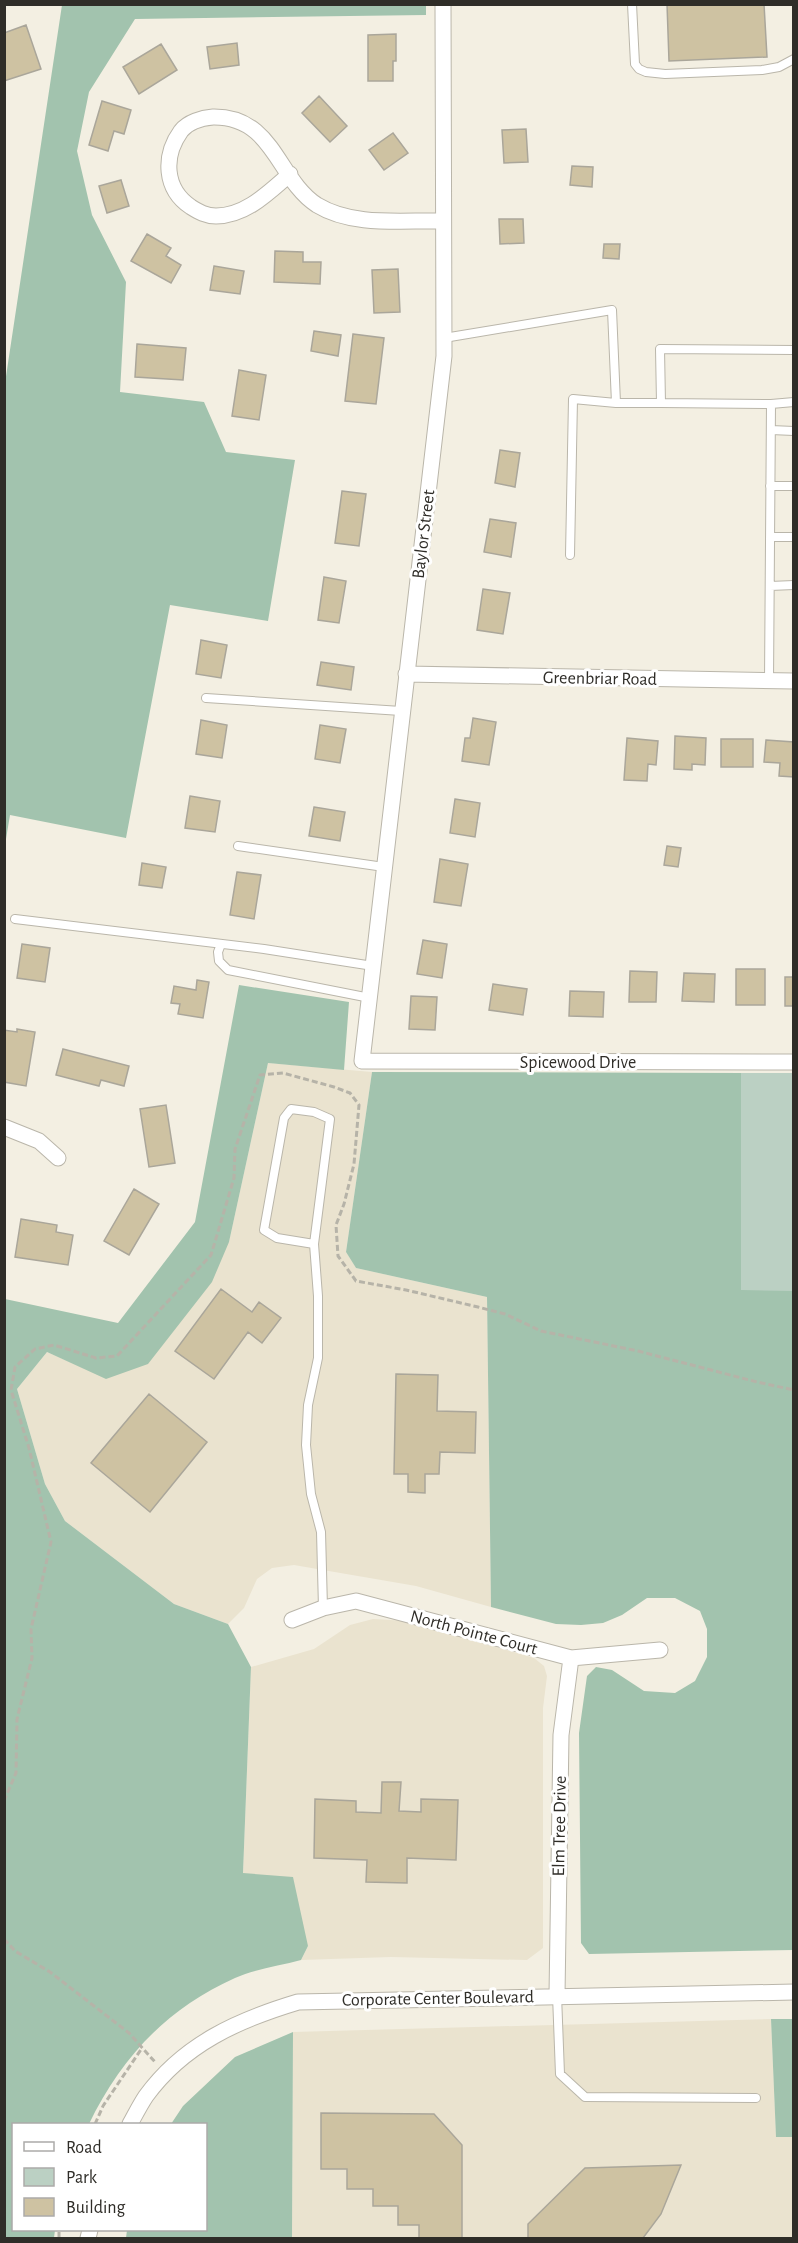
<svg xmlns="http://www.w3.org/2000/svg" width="798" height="2243" font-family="'Alegreya Sans',sans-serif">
	<rect width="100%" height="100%" fill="#f3efe2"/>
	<path fill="#eae3cf" d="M268 1063 372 1072 346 1252 356 1268 487 1297 491 1607 416 1586 294 1565 272 1568 257 1579 244 1608 228 1624 174 1604 65 1521 45 1484 17 1389 47 1352 106 1378 229 1242Z
		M373 1619 408 1621 534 1658 544 1666 547 1676 543 1708V1948L527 1960 391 1957 301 1960 308 1946 243 1874 251 1667 314 1649 350 1625Z
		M771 2019 776 2136 793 2137V2238H292L293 2032Z"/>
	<path fill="#bbd0c3" d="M741 1073H793V1291H741Z"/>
	<path fill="#a2c3ae" d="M62 5 426 4V15L135 19 89 92 77 151 92 215 126 282 120 392 204 402 226 452 295 460 268 621 170 605 126 838 10 815 5 845V383Z
		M239 985 349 1002 344 1070 268 1063 229 1242 212 1282 148 1364 106 1379 47 1352 17 1389 45 1484 65 1521 174 1604 228 1624 251 1667 243 1873 293 1877 308 1946 301 1960C279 1966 255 1969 235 1978 166 2009 121 2058 89 2124H14V2230H55L54 2238H5V1299L118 1323 195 1222Z
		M372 1072 741 1073V1290L793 1291V1950L589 1954 581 1943 579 1733 587 1676 596 1667 612 1670 644 1691 675 1693 695 1681 707 1657V1629L700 1611 675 1598H647L622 1615 603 1623 581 1625 556 1624 491 1607 487 1297 356 1268 346 1252Z
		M771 2019H793V2137H776Z
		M293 2032 292 2238H126L127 2230H206V2124H171L183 2106 235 2057Z"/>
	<path fill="#cec2a2" stroke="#aaa69a" stroke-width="1.5" d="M667 4H764L767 57 669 61Z
		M26 25 41 69 4 81V33Z
		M396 34V61H393V81H368V35Z
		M237 43 239 65 210 69 207 47Z
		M161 44 177 70 139 94 123 67Z
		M319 96 347 126 330 142 302 113Z
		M102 101 131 110 124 134 114 131 108 151 89 145Z
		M526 129 528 162 504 163 502 130Z
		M393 133 408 153 384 170 369 150Z
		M572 166 593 167 592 187 570 185Z
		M121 180 129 206 107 213 99 186Z
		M499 219H523L524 243 500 244Z
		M147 234 171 248 166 256 181 265 171 283 131 261Z
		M604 244H620L619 259 603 258Z
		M275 251 303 252V262H321L320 284 274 282Z
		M214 266 244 271 240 294 210 290Z
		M398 269 400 312 374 313 372 270Z
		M314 331 341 335 338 356 311 351Z
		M353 334 384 338 376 404 345 401Z
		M137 344 186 348 183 380 135 377Z
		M239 370 266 375 259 420 232 416Z
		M500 450 520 453 515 487 495 483Z
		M342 491 366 494 359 546 335 543Z
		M490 519 516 523 511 557 484 552Z
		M324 577 346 581 339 623 318 620Z
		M483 589 510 593 503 634 477 630Z
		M201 640 227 645 221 678 196 674Z
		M321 662 354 667 351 690 317 685Z
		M473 718 496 722 489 765 462 761 465 738H470Z
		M201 720 227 725 222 758 196 754Z
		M320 725 346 729 340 763 315 759Z
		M675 736 706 738 705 765 692 764V770L674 769Z
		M627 738 658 741 656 765 648 764 647 781 624 780Z
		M721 739H753V767H721Z
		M766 740 794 742V777L779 776 780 763 764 762Z
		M190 796 220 801 215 832 185 828Z
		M455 799 480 803 475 837 450 833Z
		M314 807 345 812 340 841 309 836Z
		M667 846 681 848 678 867 664 865Z
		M440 859 468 864 461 906 434 902Z
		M142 863 166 867 162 888 139 885Z
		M237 872 261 875 254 919 230 915Z
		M423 940 447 944 442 978 417 974Z
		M22 944 50 948 45 982 17 978Z
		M736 969H765V1005H736Z
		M630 971 657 972 656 1002H629Z
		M684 973 715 974 714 1002 682 1001Z
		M785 977H794V1006H785Z
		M197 980 209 982 203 1018 178 1014 180 1004 171 1003 174 986 196 990Z
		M493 984 527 989 523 1015 489 1010Z
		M570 991 604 992 603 1017 569 1016Z
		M411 996 437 997 435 1030 409 1029Z
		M17 1029 35 1032 26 1086 4 1082V1030L17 1032Z
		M63 1049 129 1066 124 1086 101 1080 99 1086 56 1075Z
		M166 1105 175 1163 149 1167 140 1109Z
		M134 1189 159 1204 129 1255 104 1241Z
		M21 1219 57 1225 56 1232 73 1235 68 1265 15 1257Z
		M221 1289 252 1312 259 1302 281 1318 262 1343 248 1332 214 1379 175 1351Z
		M396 1374 438 1375 437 1411 476 1412 475 1453 440 1452 439 1474H425V1493L408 1492V1474H394Z
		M149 1394 207 1442 150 1512 91 1463Z
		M382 1782H401L399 1811 421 1812V1799L458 1800 456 1860 407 1858V1883L366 1882 367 1860 314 1858 315 1799 356 1801V1812L381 1813Z
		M321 2113 434 2114 462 2145V2238H419V2225H398V2206H373V2189H347V2169H321Z
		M681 2165 661 2214 643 2238H528V2224L585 2168Z"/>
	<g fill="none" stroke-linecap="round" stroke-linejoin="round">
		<g stroke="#bab6aa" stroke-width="10">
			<path id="lane" d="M632 4 635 64 639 69 646 72 665 74 762 70 779 67 794 59
				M444 338 612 310 616 403H661
				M794 350 660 349 661 403 771 404 794 402
				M771 430 794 431
				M770 486H794
				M770 537H794
				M570 555 573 399 616 403
				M770 586 794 585
				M769 681 771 404
				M206 698 401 711
				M238 846 384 867
				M15 919 264 949 373 966
				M221 944 218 952 219 961 228 970 370 998
				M314 1244 277 1238 264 1230 284 1118 291 1109 314 1112 330 1119 314 1244 318 1296V1358L308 1405 306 1445 311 1494 321 1532 323 1608
				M557 1995 560 2074 585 2097 756 2098"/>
		</g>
		<g stroke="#bab6aa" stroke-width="17">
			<path id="street" d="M443 4 444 356 362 1061 794 1062
				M290 174C269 192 246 216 216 216 206 216 199 212 191 207 164 189 163 156 181 131 188 122 202 118 213 117 274 116 277 179 317 205 353 227 402 220 442 221
				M406 674 794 681
				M4 1127 39 1141 58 1158
				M292 1620 323 1608 356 1601 571 1658 660 1650
				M557 1995 561 1735 571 1658
				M130 2124C135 2115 140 2105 146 2096 184 2044 238 2020 298 2002L794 1992
				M88 2238 90 2230"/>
		</g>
		<path stroke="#b6b3a8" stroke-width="3" stroke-dasharray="6 3" stroke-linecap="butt" d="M4 1801 16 1773 17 1719 32 1658 31 1629 51 1542 29 1448 11 1390 15 1367 35 1349 54 1345 96 1358 117 1356 211 1255 234 1178 235 1149 260 1075 283 1073 334 1087 350 1093 359 1105 354 1164 344 1204 336 1225 338 1256 356 1281 406 1290 478 1307 505 1314 541 1331 638 1351 757 1382 794 1390
			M4 1939 15 1951 50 1972 129 2033 155 2062
			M95 2124 103 2106 142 2048
			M59 2238V2230"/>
		<use href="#lane" stroke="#fff" stroke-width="8"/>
		<use href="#street" stroke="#fff" stroke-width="15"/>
	</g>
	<g text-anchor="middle" stroke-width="6" stroke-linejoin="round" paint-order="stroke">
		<g font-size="18" fill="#2f2d28" stroke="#fff">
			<text transform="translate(423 534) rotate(-83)" y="6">Baylor Street</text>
			<text transform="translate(600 678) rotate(1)" y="6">Greenbriar Road</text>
			<text x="578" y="1068">Spicewood Drive</text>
			<text transform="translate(474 1632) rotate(15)" y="6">North Pointe Court</text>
			<text transform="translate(559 1826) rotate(-89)" y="6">Elm Tree Drive</text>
			<text transform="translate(438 1998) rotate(-1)" y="6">Corporate Center Boulevard</text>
		</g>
	</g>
	<rect width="798" height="2243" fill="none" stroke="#2f2d28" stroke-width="12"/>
	<rect x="12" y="2123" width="195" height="108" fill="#ffffff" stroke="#acaba9" stroke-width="1.5"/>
	<rect x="24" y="2142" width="30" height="9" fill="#ffffff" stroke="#acaba9" stroke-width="1.5"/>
	<text x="66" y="2153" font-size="18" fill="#2f2d28">Road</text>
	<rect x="24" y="2168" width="30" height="18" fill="#bbd0c3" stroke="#acaba9" stroke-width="1.5"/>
	<text x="66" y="2183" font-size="18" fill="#2f2d28">Park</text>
	<rect x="24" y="2198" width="30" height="18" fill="#cec2a2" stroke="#acaba9" stroke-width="1.5"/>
	<text x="66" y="2213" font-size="18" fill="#2f2d28">Building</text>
</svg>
